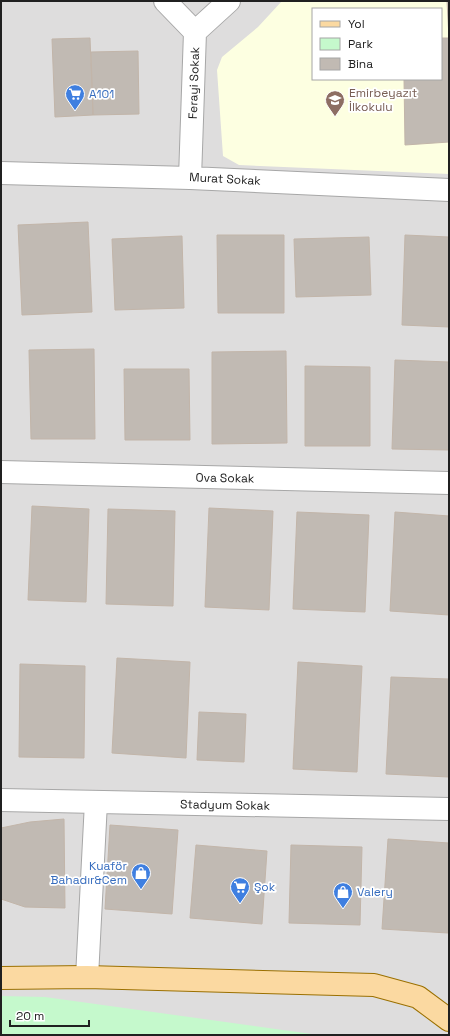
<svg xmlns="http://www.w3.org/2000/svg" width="450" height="1036" font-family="'Space Grotesk',sans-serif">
	<rect width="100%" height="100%" fill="#f0eee6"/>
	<path fill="#dedddd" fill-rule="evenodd" d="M1 1H449V1035H1ZM313 9H441V79H313Z"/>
	<path fill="#fdffe1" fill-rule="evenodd" d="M282 1H449V174L239 165 223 156 217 70 222 57 258 27ZM313 9H441V79H313Z"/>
	<path fill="#c5f9cc" d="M1 996 45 997 319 1035H1Z"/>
	<path fill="#c1bab3" stroke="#c2b5a9" d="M447 1H449V38Z
		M90 38 93 115 55 117 52 39Z
		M441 38H449V142L405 145 404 79H441Z
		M138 51 139 114 93 115 91 52Z
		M88 222 92 312 22 315 18 225Z
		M217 235H284V313H218Z
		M405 235 449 237V327L402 325Z
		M182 236 184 308 115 310 112 239Z
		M369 237 371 295 296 297 294 239Z
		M94 349 95 439H31L29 350Z
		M286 351 287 443 212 444V352Z
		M395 360 449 362V450L392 449Z
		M305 366 370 367V446H305Z
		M124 369H189L190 440H125Z
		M32 506 89 509 86 602 28 600Z
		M209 508 273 511 269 610 205 607Z
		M108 509 175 511 173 606 106 604Z
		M297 512 369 515 365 612 293 609Z
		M395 512 449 516V615L390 611Z
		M117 658 190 662 186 758 112 753Z
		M298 662 362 666 357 772 293 769Z
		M20 664 85 666 84 758 19 757Z
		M391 677 449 679V777L386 774Z
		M199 712 246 714 244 762 197 760Z
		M64 819 65 908 25 907 1 899V828L30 822Z
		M110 825 178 830 172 914 105 909Z
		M388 839 449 843V917L448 933 382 929Z
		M196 845 267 851 262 924 190 918Z
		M291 845 362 847 360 925 289 923Z"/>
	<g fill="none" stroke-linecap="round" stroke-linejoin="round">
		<g stroke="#a7a7a7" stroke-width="24">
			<path id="minor" d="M165 1 195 32 190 178
				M195 32 229 1
				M1 173 190 178 449 190
				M1 472 449 483
				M1 800 449 809
				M87 977 96 802"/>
		</g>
		<g stroke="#9b7001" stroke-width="24">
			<path id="major" d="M1 978 87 977 374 985 418 997 449 1020"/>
		</g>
		<use href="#minor" stroke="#fff" stroke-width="22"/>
		<use href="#major" stroke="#fbd9a1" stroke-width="22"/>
	</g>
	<defs>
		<g id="supermarket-pin" transform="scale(1)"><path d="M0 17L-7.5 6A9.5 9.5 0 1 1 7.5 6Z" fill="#3f7fe0" stroke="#fff"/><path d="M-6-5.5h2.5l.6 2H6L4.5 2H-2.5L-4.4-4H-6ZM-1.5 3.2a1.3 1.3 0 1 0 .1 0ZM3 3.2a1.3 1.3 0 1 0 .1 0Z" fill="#fff"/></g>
		<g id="school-pin" transform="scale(1)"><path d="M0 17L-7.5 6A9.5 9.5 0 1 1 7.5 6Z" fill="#8d6e63" stroke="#fff"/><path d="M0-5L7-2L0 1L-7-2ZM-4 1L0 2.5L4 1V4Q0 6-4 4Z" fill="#fff"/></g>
		<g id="shop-pin" transform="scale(1)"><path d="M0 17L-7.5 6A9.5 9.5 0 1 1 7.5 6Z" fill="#3f7fe0" stroke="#fff"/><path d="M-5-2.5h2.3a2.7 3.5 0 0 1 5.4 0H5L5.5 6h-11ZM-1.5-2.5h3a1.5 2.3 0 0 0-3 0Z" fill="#fff"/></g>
	</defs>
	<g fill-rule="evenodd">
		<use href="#supermarket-pin" x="75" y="94"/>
		<use href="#school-pin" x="335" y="100"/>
		<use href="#shop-pin" x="141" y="873"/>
		<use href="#supermarket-pin" x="240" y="887"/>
		<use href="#shop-pin" x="343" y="892"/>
	</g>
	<g text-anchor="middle" stroke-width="3.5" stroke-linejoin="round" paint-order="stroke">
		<g font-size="12" fill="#202020" stroke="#fff">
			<text transform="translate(194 83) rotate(-88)" y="4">Ferayi Sokak</text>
			<text transform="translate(225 179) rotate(3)" y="4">Murat Sokak</text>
			<text transform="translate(225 478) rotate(1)" y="4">Ova Sokak</text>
			<text transform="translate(225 805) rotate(1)" y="4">Stadyum Sokak</text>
		</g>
		<g font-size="12" fill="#785e54" stroke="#fff" text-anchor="start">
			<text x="349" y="97">Emirbeyazıt<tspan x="349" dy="14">İlkokulu</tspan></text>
		</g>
		<g font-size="12" fill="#366cbe" stroke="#fff" text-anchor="start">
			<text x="89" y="98">A101</text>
			<text x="127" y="870" text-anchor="end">Kuaför<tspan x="127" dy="14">Bahadır&amp;Cem</tspan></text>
			<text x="254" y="891">Şok</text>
			<text x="357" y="896">Valery</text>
		</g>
	</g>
	<rect width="450" height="1036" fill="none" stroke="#202020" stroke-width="4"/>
	<rect x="312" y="8" width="130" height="72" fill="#ffffff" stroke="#a6a6a6"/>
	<rect x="320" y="21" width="20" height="6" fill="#fbd9a1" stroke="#a6a6a6"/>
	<text x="348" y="28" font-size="12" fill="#202020">Yol</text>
	<rect x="320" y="38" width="20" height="12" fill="#c5f9cc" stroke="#a6a6a6"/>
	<text x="348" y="48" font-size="12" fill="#202020">Park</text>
	<rect x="320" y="58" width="20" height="12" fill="#c1bab3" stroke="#a6a6a6"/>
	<text x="348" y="68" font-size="12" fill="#202020">Bina</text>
	<path d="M10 1020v6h79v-6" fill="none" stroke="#202020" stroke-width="2"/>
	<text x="16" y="1020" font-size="12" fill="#202020" stroke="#ffffff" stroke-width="3" paint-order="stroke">20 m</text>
</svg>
